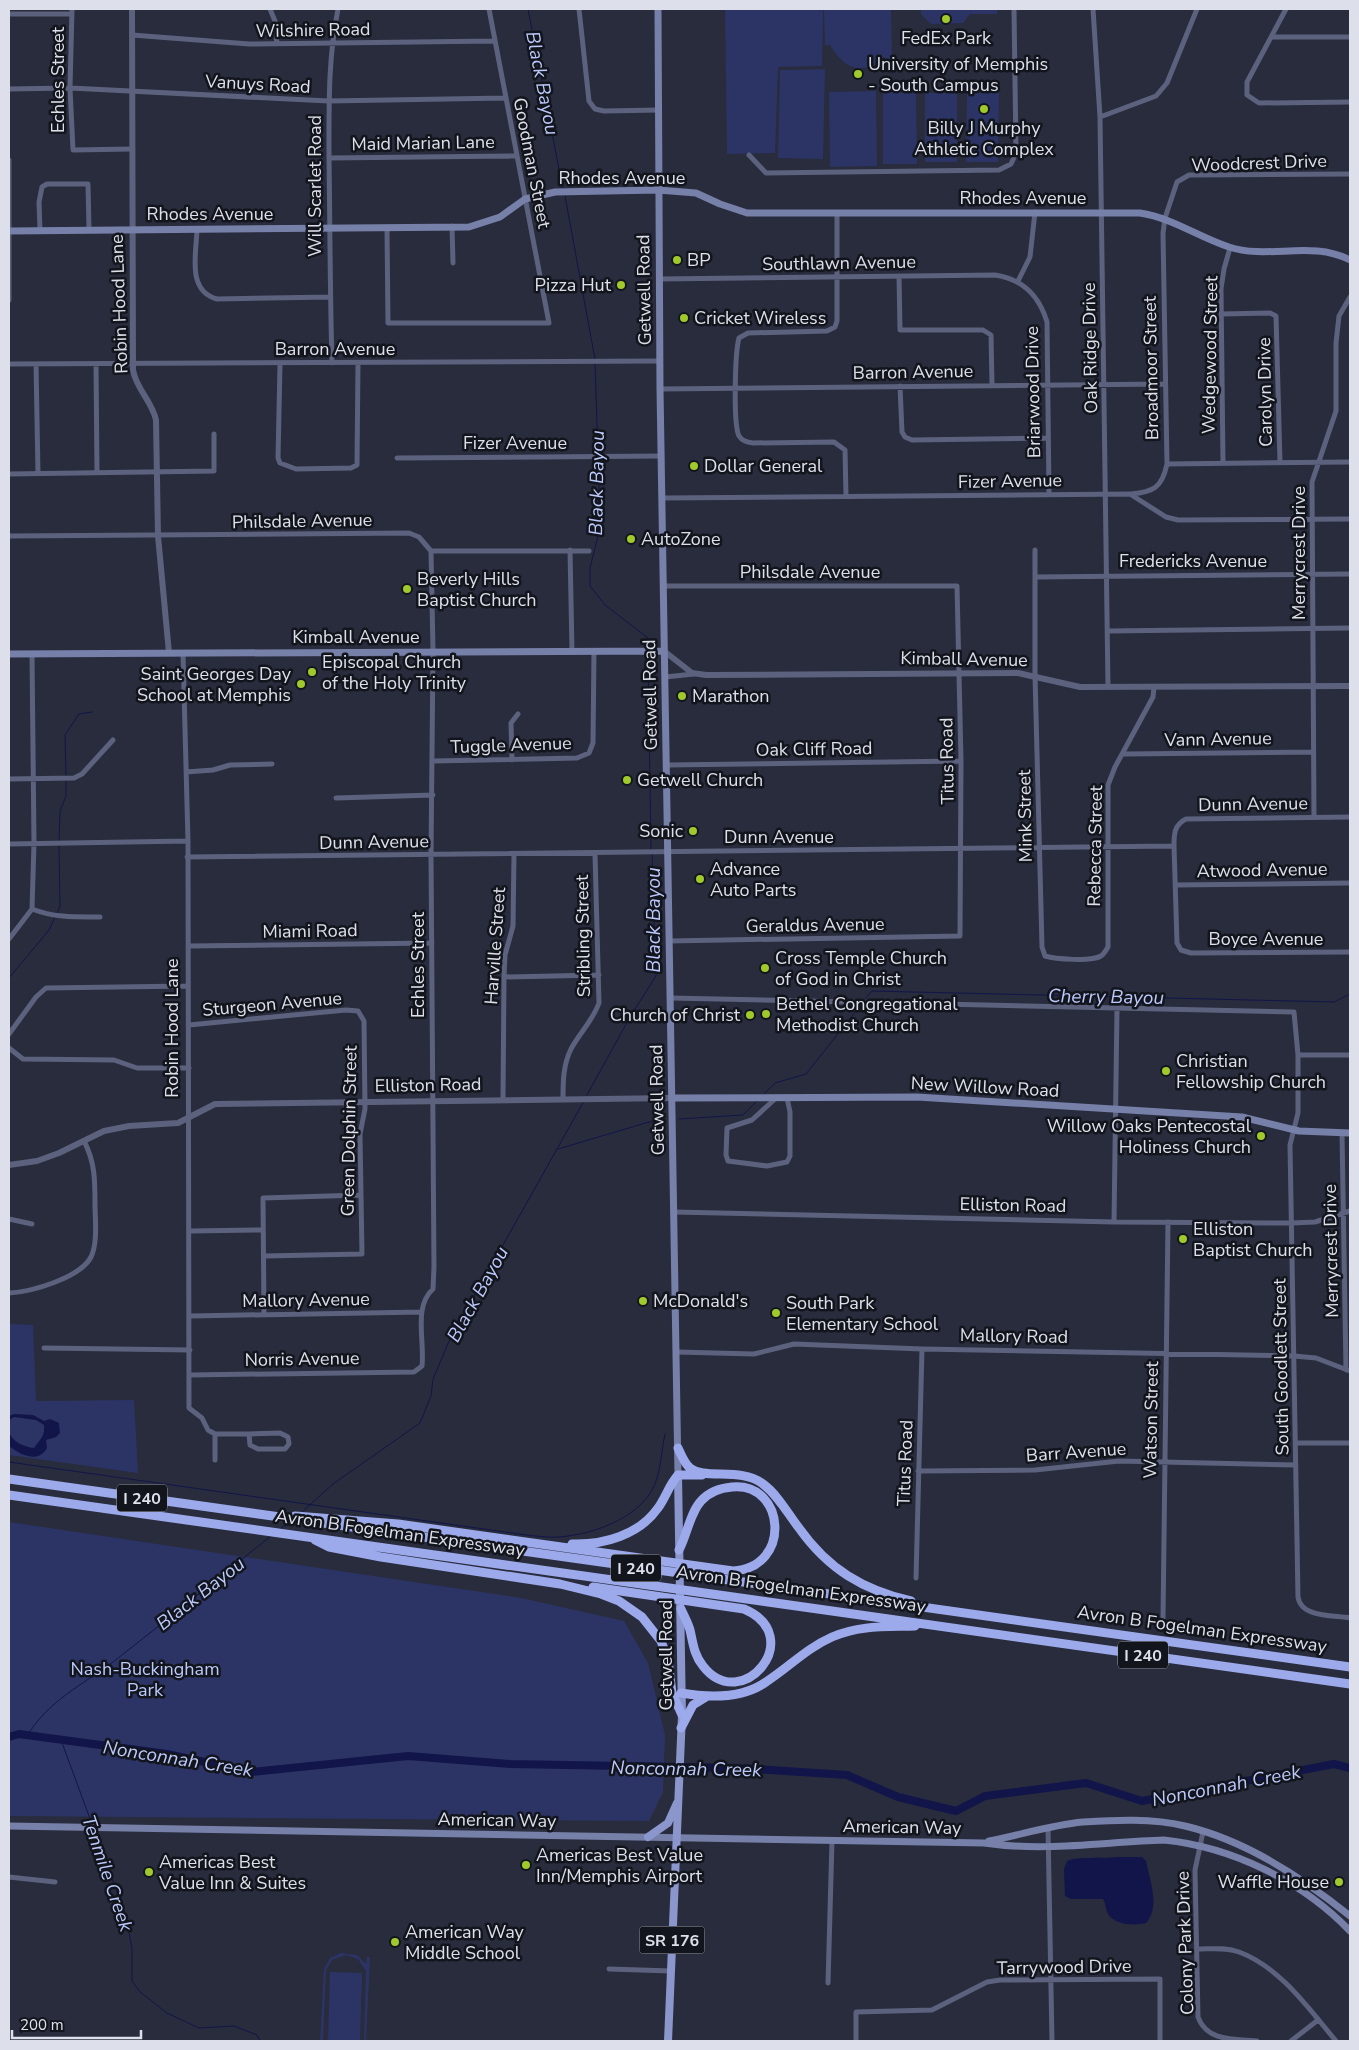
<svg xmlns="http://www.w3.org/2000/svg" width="1359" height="2050" font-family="'Nunito Sans',sans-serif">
	<rect width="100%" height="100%" fill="#282c3d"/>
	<path fill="#2c3465" d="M725 9H823L822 66 778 67 775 153 727 154Z
		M824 9H891L892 65H886L885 57C880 58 877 63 872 65 853 75 839 60 830 45H825Z
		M921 9H997V14H970L963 23 931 24 921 14Z
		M825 69 823 159 778 158 780 70Z
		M876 91 877 166 830 167 829 92Z
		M916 91 917 164H883V92Z
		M925 93H957V162H925Z
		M967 93H999L998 162H966Z
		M9 1324 33 1325 36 1401 134 1400 138 1473 9 1455Z
		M9 1522 521 1598 624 1621 648 1663 665 1735 663 1792 649 1821 9 1816Z
		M341 1953 357 1955 366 1964 367 1957H370L366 2041H364L366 1971 358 1959 346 1955 332 1960 326 1970 323 2041H320L324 1969 330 1958Z
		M330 1972 362 1973 360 2041H328Z"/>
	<path fill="#121549" d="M14 1414 33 1415 44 1421 50 1419 59 1423 60 1433 56 1437 46 1440 47 1448C38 1464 21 1455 9 1446V1432C12 1442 25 1447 34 1448 41 1438 45 1437 44 1425L36 1420 14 1417 9 1420V1416Z
		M1117 1857H1142L1146 1861C1149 1878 1161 1907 1146 1923 1135 1926 1115 1925 1108 1914 1105 1909 1106 1903 1103 1899H1071L1065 1896 1064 1869 1067 1861C1077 1856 1104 1859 1117 1857Z"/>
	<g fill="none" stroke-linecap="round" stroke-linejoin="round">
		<path stroke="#121549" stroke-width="1" d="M528 9 563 190
			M565 196 595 359
			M595 363 598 454
			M599 458V532L590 568V586L605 605 648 638V649
			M648 653 651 849
			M66 775 65 735 79 714 92 712
			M59 842 60 811 66 796V779
			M57 914 60 906 59 846
			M9 978 49 930 55 917
			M865 999 872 991 1334 1002 1350 994
			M764 1094 775 1083 806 1074 860 1006
			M587 1095 630 1017 656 976 652 853
			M679 1119 743 1115 757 1101
			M558 1149 649 1122 666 1121
			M9 1462 526 1535C537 1536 549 1538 560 1537 592 1534 635 1520 652 1490 661 1474 661 1452 665 1434
			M302 1512 333 1484 420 1423 431 1396 433 1379 449 1341 584 1101
			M280 1529 289 1522
			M27 1736C48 1701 82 1685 113 1662 166 1621 218 1578 271 1536
			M61 1740 92 1824
			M94 1830 126 1916 132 1949V1981L140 1992 167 2013 199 2028 234 2026 257 2035 260 2041"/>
		<path stroke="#121549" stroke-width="8" d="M9 1737 19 1734 167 1754 251 1772 408 1756 510 1764 739 1768 847 1775 898 1797 956 1811 985 1796 1086 1783 1142 1801 1334 1764 1350 1768"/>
		<path stroke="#5c627d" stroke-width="5" d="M72 9 70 88 73 150 132 149
			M270 9 275 21 277 44
			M579 9 589 101 595 109 604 111 659 110
			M1093 9 1100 117 1108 687
			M1286 9 1247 82V95L1259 103 1350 102
			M9 14H72
			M132 35 249 44 495 41
			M1271 37H1350
			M9 89 70 88 328 101 506 98
			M1100 117 1156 96 1167 83 1197 9
			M749 155 766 173 999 170 1011 164 1016 153 1014 9
			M329 158 517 156
			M837 214V321L835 327 827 331 748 333 739 338C735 352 733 424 739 436 742 441 747 442 753 443L834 442 845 450 846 496
			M452 226 453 263
			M387 228 388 323H549L489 9
			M40 230 39 202 42 187 47 184H88L89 229
			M197 230C196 255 187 291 217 299L330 297
			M899 276 900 330H983L991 335 992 385
			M659 279 995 275C1022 279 1039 295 1047 322L1049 494
			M1018 281 1030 257 1035 212
			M9 300V160
			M1221 314 1270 313 1276 316 1280 462
			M332 363C330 294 330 226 329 157 329 106 328 59 338 9
			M9 364 660 361
			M36 364 38 474
			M96 364 97 473
			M280 364 278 458 280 463 296 469 351 468 357 465 358 363
			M900 386 902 432 905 437 912 440 1048 438
			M660 389 1165 384
			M397 458 662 456
			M1223 463 1221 289 1224 269 1230 248
			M1167 464 1350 462
			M9 474 214 471V434
			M1131 494C1153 492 1162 488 1167 464L1163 233 1165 218 1177 182 1189 175 1350 174
			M662 498 1130 494 1166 517 1178 520 1350 519
			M9 536 409 533 419 537 431 551H589
			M570 550 572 651
			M1035 550V675L1042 947 1045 956C1055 959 1091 962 1101 956 1104 954 1106 950 1108 947V785L1115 767 1153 697 1154 687
			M1035 577 1350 574
			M664 586H957L961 761 960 936 669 941
			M1108 631 1350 628
			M183 653 188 841 189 1408 202 1418 208 1430 215 1434V1460
			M665 677 694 674
			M1124 754 1313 752
			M512 760 511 723 518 714
			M433 761 577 758 589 753 593 743 594 651
			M667 765 961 761
			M186 772 213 770 230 765 272 764
			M9 779 74 778 82 774 113 740
			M336 798 433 795
			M1314 817 1312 482 1336 411V343L1339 316 1350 297
			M1350 817 1186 819C1174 825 1174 834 1174 846L1177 943 1181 950 1191 953 1350 952
			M9 844 188 841
			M187 857 1174 846
			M1175 885 1350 883
			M32 909C55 918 76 917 100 917
			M9 939 32 909 34 843 32 654
			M188 946 432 943
			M504 977 599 975
			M670 998 1294 1012 1298 1055V1113L1290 1145 1298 1597C1301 1618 1334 1615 1350 1618
			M189 1025 346 1010 358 1011 364 1021 365 1109 360 1134 362 1254 264 1256
			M9 1034 36 997 46 988 188 986
			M9 1048 23 1059 114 1060 137 1068H189
			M1298 1055H1350
			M776 1098 752 1120 727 1128 726 1155 728 1161 767 1166 787 1162 790 1156V1112L787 1098
			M503 1099 504 977 505 955 513 926 514 855
			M563 1099C563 1082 563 1065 571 1049 580 1032 592 1022 599 1003L595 854
			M1342 1133 1346 1370
			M674 1212 1114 1222 1292 1223 1315 1222 1350 1211
			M9 1219 32 1224
			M1114 1222 1117 1009
			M190 1231 262 1230
			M9 1293C31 1292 80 1278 91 1257 98 1242 95 1220 95 1204 95 1180 95 1162 84 1141
			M264 1315 263 1198 361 1195
			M190 1316 422 1312
			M44 1348 190 1350
			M676 1352 754 1354 794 1344 922 1349 1294 1356 1316 1358 1350 1371
			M189 1375 414 1372 422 1366C425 1341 413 1307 433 1289L434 1267 431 855 433 651 431 551
			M280 1433 288 1437 289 1444 285 1449H258L250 1445 249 1434Z
			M215 1434H249
			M1296 1443H1350
			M918 1471 1035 1470 1119 1461 1296 1465
			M916 1578 922 1349
			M1163 1618 1168 1222
			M1048 1828 1052 2041
			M1203 1832 1195 1870 1198 2017C1207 2042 1235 2039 1257 2041
			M9 1877 55 1882
			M1197 1949C1211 1949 1226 1947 1239 1952 1280 1967 1309 2009 1336 2041
			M609 1969 671 1971
			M828 1983 832 1841
			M856 2041V2012L932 2010 987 1982 1000 1980 1160 1979V2041
			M1291 2041 1318 2020"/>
		<path stroke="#5c627d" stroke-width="6" d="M132 9 133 370C136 389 152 401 156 420L158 536 169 653
			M664 651 692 673 706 675 1018 673 1080 687 1350 686
			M9 1165 37 1161 59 1153 104 1131 129 1126 178 1123 215 1104 673 1098"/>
		<path stroke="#7680a9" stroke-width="7" d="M658 9 660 389 678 1475
			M9 231 469 227 500 217 525 199 555 192 658 190 696 193 720 204 747 213H1140C1173 218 1198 237 1229 247 1269 260 1311 240 1350 260
			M9 654 664 651
			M673 1098 917 1097 1242 1117 1299 1131 1350 1133
			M9 1826 984 1843C1045 1852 1103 1842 1164 1840 1232 1847 1302 1881 1350 1931
			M989 1841C1020 1835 1051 1825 1083 1822 1115 1820 1152 1818 1185 1826 1245 1840 1303 1878 1350 1916"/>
		<path stroke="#8a96cc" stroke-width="8" d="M648 1837 668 1823 677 1803
			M668 2041 682 1715 678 1475"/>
		<path stroke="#9caaeb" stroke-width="9" d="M678 1448C681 1454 684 1463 690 1468 705 1480 741 1467 763 1484 778 1495 788 1514 799 1528 828 1569 863 1590 911 1601
			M9 1479 1350 1667
			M9 1495 1350 1684
			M295 1516 398 1524 733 1571C792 1568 786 1482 732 1487 720 1488 709 1492 701 1501 690 1513 687 1535 679 1550
			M315 1540 329 1547 381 1557 560 1584 601 1594 619 1601 642 1617 661 1641 668 1660 672 1693 682 1715
			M572 1544C604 1545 639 1535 658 1508 666 1497 669 1485 678 1475H702
			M593 1587 744 1609C808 1636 742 1716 703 1666 694 1655 693 1643 690 1630 688 1623 684 1616 681 1609
			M681 1693C710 1698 742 1699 766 1682 789 1667 807 1648 832 1637 860 1625 886 1627 915 1626
			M681 1728 693 1705 706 1697"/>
	</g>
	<g fill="#a0c92c" stroke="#13151c" stroke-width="2">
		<circle cx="946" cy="19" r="5"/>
		<circle cx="858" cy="74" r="5"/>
		<circle cx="984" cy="109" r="5"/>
		<circle cx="677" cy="260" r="5"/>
		<circle cx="621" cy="285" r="5"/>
		<circle cx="684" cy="318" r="5"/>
		<circle cx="694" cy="466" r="5"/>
		<circle cx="631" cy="539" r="5"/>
		<circle cx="407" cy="589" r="5"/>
		<circle cx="312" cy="672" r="5"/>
		<circle cx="301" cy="684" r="5"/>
		<circle cx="682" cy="696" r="5"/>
		<circle cx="627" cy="780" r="5"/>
		<circle cx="693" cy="831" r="5"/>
		<circle cx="700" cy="879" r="5"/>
		<circle cx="765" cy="968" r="5"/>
		<circle cx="766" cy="1014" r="5"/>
		<circle cx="750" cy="1015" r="5"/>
		<circle cx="1166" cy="1071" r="5"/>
		<circle cx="1261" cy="1136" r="5"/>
		<circle cx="1183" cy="1239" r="5"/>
		<circle cx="643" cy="1301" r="5"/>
		<circle cx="776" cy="1313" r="5"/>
		<circle cx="526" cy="1865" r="5"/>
		<circle cx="149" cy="1872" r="5"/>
		<circle cx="1339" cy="1882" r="5"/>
		<circle cx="395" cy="1942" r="5"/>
	</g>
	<g text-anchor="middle" stroke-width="5" stroke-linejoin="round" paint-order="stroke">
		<g fill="#13151c" stroke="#a0a3ad" stroke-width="1">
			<rect x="117" y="1484.5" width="50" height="27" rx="4"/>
			<rect x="611" y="1554.5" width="50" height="27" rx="4"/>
			<rect x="1118" y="1641.5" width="50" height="27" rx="4"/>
			<rect x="639.5" y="1926.5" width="65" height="27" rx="4"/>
		</g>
		<g font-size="16" font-weight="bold" fill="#dde0eb">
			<text x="142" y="1504">I 240</text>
			<text x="636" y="1574">I 240</text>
			<text x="1143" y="1661">I 240</text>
			<text x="672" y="1946">SR 176</text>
		</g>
		<g font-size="18" fill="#dde0eb" stroke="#13151c">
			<text transform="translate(313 30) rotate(-1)" y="6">Wilshire Road</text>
			<text transform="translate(58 80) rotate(-90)" y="6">Echles Street</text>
			<text transform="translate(258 84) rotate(3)" y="6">Vanuys Road</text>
			<text transform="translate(423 143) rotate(-1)" y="6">Maid Marian Lane</text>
			<text transform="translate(532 163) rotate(79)" y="6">Goodman Street</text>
			<text transform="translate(1259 163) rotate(-2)" y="6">Woodcrest Drive</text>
			<text x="622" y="184">Rhodes Avenue</text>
			<text transform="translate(315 186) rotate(-90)" y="6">Will Scarlet Road</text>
			<text x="1023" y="204">Rhodes Avenue</text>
			<text x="210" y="220">Rhodes Avenue</text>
			<text transform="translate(839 263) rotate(-1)" y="6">Southlawn Avenue</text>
			<text transform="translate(644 290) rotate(-91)" y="6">Getwell Road</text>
			<text transform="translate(119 304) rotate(-92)" y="6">Robin Hood Lane</text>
			<text transform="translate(1090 348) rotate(-91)" y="6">Oak Ridge Drive</text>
			<text x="335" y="355">Barron Avenue</text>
			<text transform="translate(1210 355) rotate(-89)" y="6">Wedgewood Street</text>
			<text transform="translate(1151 368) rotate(-91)" y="6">Broadmoor Street</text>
			<text transform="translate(913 372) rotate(-1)" y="6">Barron Avenue</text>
			<text transform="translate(1033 392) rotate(-91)" y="6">Briarwood Drive</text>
			<text transform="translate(1265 392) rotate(-91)" y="6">Carolyn Drive</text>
			<text x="515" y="449">Fizer Avenue</text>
			<text transform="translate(1010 481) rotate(-1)" y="6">Fizer Avenue</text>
			<text transform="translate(302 521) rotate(-1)" y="6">Philsdale Avenue</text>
			<text transform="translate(1299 553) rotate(-90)" y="6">Merrycrest Drive</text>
			<text x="1193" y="567">Fredericks Avenue</text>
			<text x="810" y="578">Philsdale Avenue</text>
			<text x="356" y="643">Kimball Avenue</text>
			<text transform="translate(964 659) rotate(1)" y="6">Kimball Avenue</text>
			<text transform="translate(650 695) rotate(-91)" y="6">Getwell Road</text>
			<text transform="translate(1218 739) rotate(-1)" y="6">Vann Avenue</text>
			<text transform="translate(511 745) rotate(-2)" y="6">Tuggle Avenue</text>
			<text transform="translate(814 749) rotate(-1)" y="6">Oak Cliff Road</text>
			<text transform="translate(947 761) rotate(-91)" y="6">Titus Road</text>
			<text transform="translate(1253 804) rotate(-1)" y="6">Dunn Avenue</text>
			<text transform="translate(1025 816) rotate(-91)" y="6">Mink Street</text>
			<text x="779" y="843">Dunn Avenue</text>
			<text transform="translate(374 842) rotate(-1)" y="6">Dunn Avenue</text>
			<text transform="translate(1095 846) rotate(-89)" y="6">Rebecca Street</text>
			<text transform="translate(1262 870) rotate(-1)" y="6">Atwood Avenue</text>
			<text transform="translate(815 925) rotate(-1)" y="6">Geraldus Avenue</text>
			<text transform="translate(310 931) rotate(-1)" y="6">Miami Road</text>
			<text transform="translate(583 936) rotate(-91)" y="6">Stribling Street</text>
			<text x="1266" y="945">Boyce Avenue</text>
			<text transform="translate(495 946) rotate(-86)" y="6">Harville Street</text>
			<text transform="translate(418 965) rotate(-90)" y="6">Echles Street</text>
			<text transform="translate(272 1004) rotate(-5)" y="6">Sturgeon Avenue</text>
			<text transform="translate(172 1028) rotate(-90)" y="6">Robin Hood Lane</text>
			<text transform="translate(428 1085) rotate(-1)" y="6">Elliston Road</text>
			<text transform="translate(985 1087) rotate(3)" y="6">New Willow Road</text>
			<text transform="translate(657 1100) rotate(-91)" y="6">Getwell Road</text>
			<text transform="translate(349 1131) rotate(-89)" y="6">Green Dolphin Street</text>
			<text transform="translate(1013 1205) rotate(1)" y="6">Elliston Road</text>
			<text transform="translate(1331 1251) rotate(-91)" y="6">Merrycrest Drive</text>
			<text transform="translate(306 1300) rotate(-1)" y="6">Mallory Avenue</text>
			<text transform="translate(1014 1336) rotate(1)" y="6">Mallory Road</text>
			<text transform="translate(302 1359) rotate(-1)" y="6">Norris Avenue</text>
			<text transform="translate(1281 1367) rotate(-91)" y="6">South Goodlett Street</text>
			<text transform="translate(1151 1420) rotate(-89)" y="6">Watson Street</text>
			<text transform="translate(1076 1452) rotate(-4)" y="6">Barr Avenue</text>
			<text transform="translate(905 1463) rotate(-88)" y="6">Titus Road</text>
			<text transform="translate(400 1533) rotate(8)" y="6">Avron B Fogelman Expressway</text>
			<text transform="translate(801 1589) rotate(8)" y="6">Avron B Fogelman Expressway</text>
			<text transform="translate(1202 1629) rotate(8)" y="6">Avron B Fogelman Expressway</text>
			<text transform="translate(666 1655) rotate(-90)" y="6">Getwell Road</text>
			<text transform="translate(497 1820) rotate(1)" y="6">American Way</text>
			<text transform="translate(902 1827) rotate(1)" y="6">American Way</text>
			<text transform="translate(1185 1943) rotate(-92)" y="6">Colony Park Drive</text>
			<text transform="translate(1064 1967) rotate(-1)" y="6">Tarrywood Drive</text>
		</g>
		<g font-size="18" fill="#dde0eb" stroke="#13151c" text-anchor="start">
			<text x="946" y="44" text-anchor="middle">FedEx Park</text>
			<text x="868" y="70">University of Memphis<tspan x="868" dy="21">- South Campus</tspan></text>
			<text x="984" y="134" text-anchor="middle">Billy J Murphy<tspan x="984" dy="21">Athletic Complex</tspan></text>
			<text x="687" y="266">BP</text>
			<text x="611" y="291" text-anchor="end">Pizza Hut</text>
			<text x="694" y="324">Cricket Wireless</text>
			<text x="704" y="472">Dollar General</text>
			<text x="641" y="545">AutoZone</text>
			<text x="417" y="585">Beverly Hills<tspan x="417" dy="21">Baptist Church</tspan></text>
			<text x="322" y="668">Episcopal Church<tspan x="322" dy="21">of the Holy Trinity</tspan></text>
			<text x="291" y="680" text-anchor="end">Saint Georges Day<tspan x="291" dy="21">School at Memphis</tspan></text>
			<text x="692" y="702">Marathon</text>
			<text x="637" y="786">Getwell Church</text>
			<text x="683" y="837" text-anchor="end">Sonic</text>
			<text x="710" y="875">Advance<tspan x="710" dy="21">Auto Parts</tspan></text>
			<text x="775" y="964">Cross Temple Church<tspan x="775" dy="21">of God in Christ</tspan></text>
			<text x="776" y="1010">Bethel Congregational<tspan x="776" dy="21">Methodist Church</tspan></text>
			<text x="740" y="1021" text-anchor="end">Church of Christ</text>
			<text x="1176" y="1067">Christian<tspan x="1176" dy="21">Fellowship Church</tspan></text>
			<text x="1251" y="1132" text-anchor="end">Willow Oaks Pentecostal<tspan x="1251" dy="21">Holiness Church</tspan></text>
			<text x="1193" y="1235">Elliston<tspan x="1193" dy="21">Baptist Church</tspan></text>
			<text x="653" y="1307">McDonald's</text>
			<text x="786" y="1309">South Park<tspan x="786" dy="21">Elementary School</tspan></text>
			<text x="536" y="1861">Americas Best Value<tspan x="536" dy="21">Inn/Memphis Airport</tspan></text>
			<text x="159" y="1868">Americas Best<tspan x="159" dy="21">Value Inn &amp; Suites</tspan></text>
			<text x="1329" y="1888" text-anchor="end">Waffle House</text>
			<text x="405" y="1938">American Way<tspan x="405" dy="21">Middle School</tspan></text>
		</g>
		<g font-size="18" fill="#bcc9fd" stroke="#13151c">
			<text x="145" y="1675">Nash-Buckingham<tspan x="145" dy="21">Park</tspan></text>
		</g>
		<g font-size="19" font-style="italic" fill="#bcc9fd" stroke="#13151c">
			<text transform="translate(543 83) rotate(79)" y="7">Black Bayou</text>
			<text transform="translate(596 483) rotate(-89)" y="7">Black Bayou</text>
			<text transform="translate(653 920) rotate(-90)" y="7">Black Bayou</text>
			<text transform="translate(1106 996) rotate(1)" y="7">Cherry Bayou</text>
			<text transform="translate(477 1294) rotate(-61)" y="7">Black Bayou</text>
			<text transform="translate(200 1593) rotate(-38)" y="7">Black Bayou</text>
			<text transform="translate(178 1758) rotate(9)" y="7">Nonconnah Creek</text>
			<text transform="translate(686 1768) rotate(1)" y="7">Nonconnah Creek</text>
			<text transform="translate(1226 1785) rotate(-11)" y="7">Nonconnah Creek</text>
			<text transform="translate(108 1873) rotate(71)" y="7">Tenmile Creek</text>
		</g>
	</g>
	<rect width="1359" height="2050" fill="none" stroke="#dde0eb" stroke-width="20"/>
	<path d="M12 2030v8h129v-8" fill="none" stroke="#dde0eb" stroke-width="2.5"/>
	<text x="20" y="2030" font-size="15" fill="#dde0eb" stroke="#13151c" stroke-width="4" paint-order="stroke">200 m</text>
</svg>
